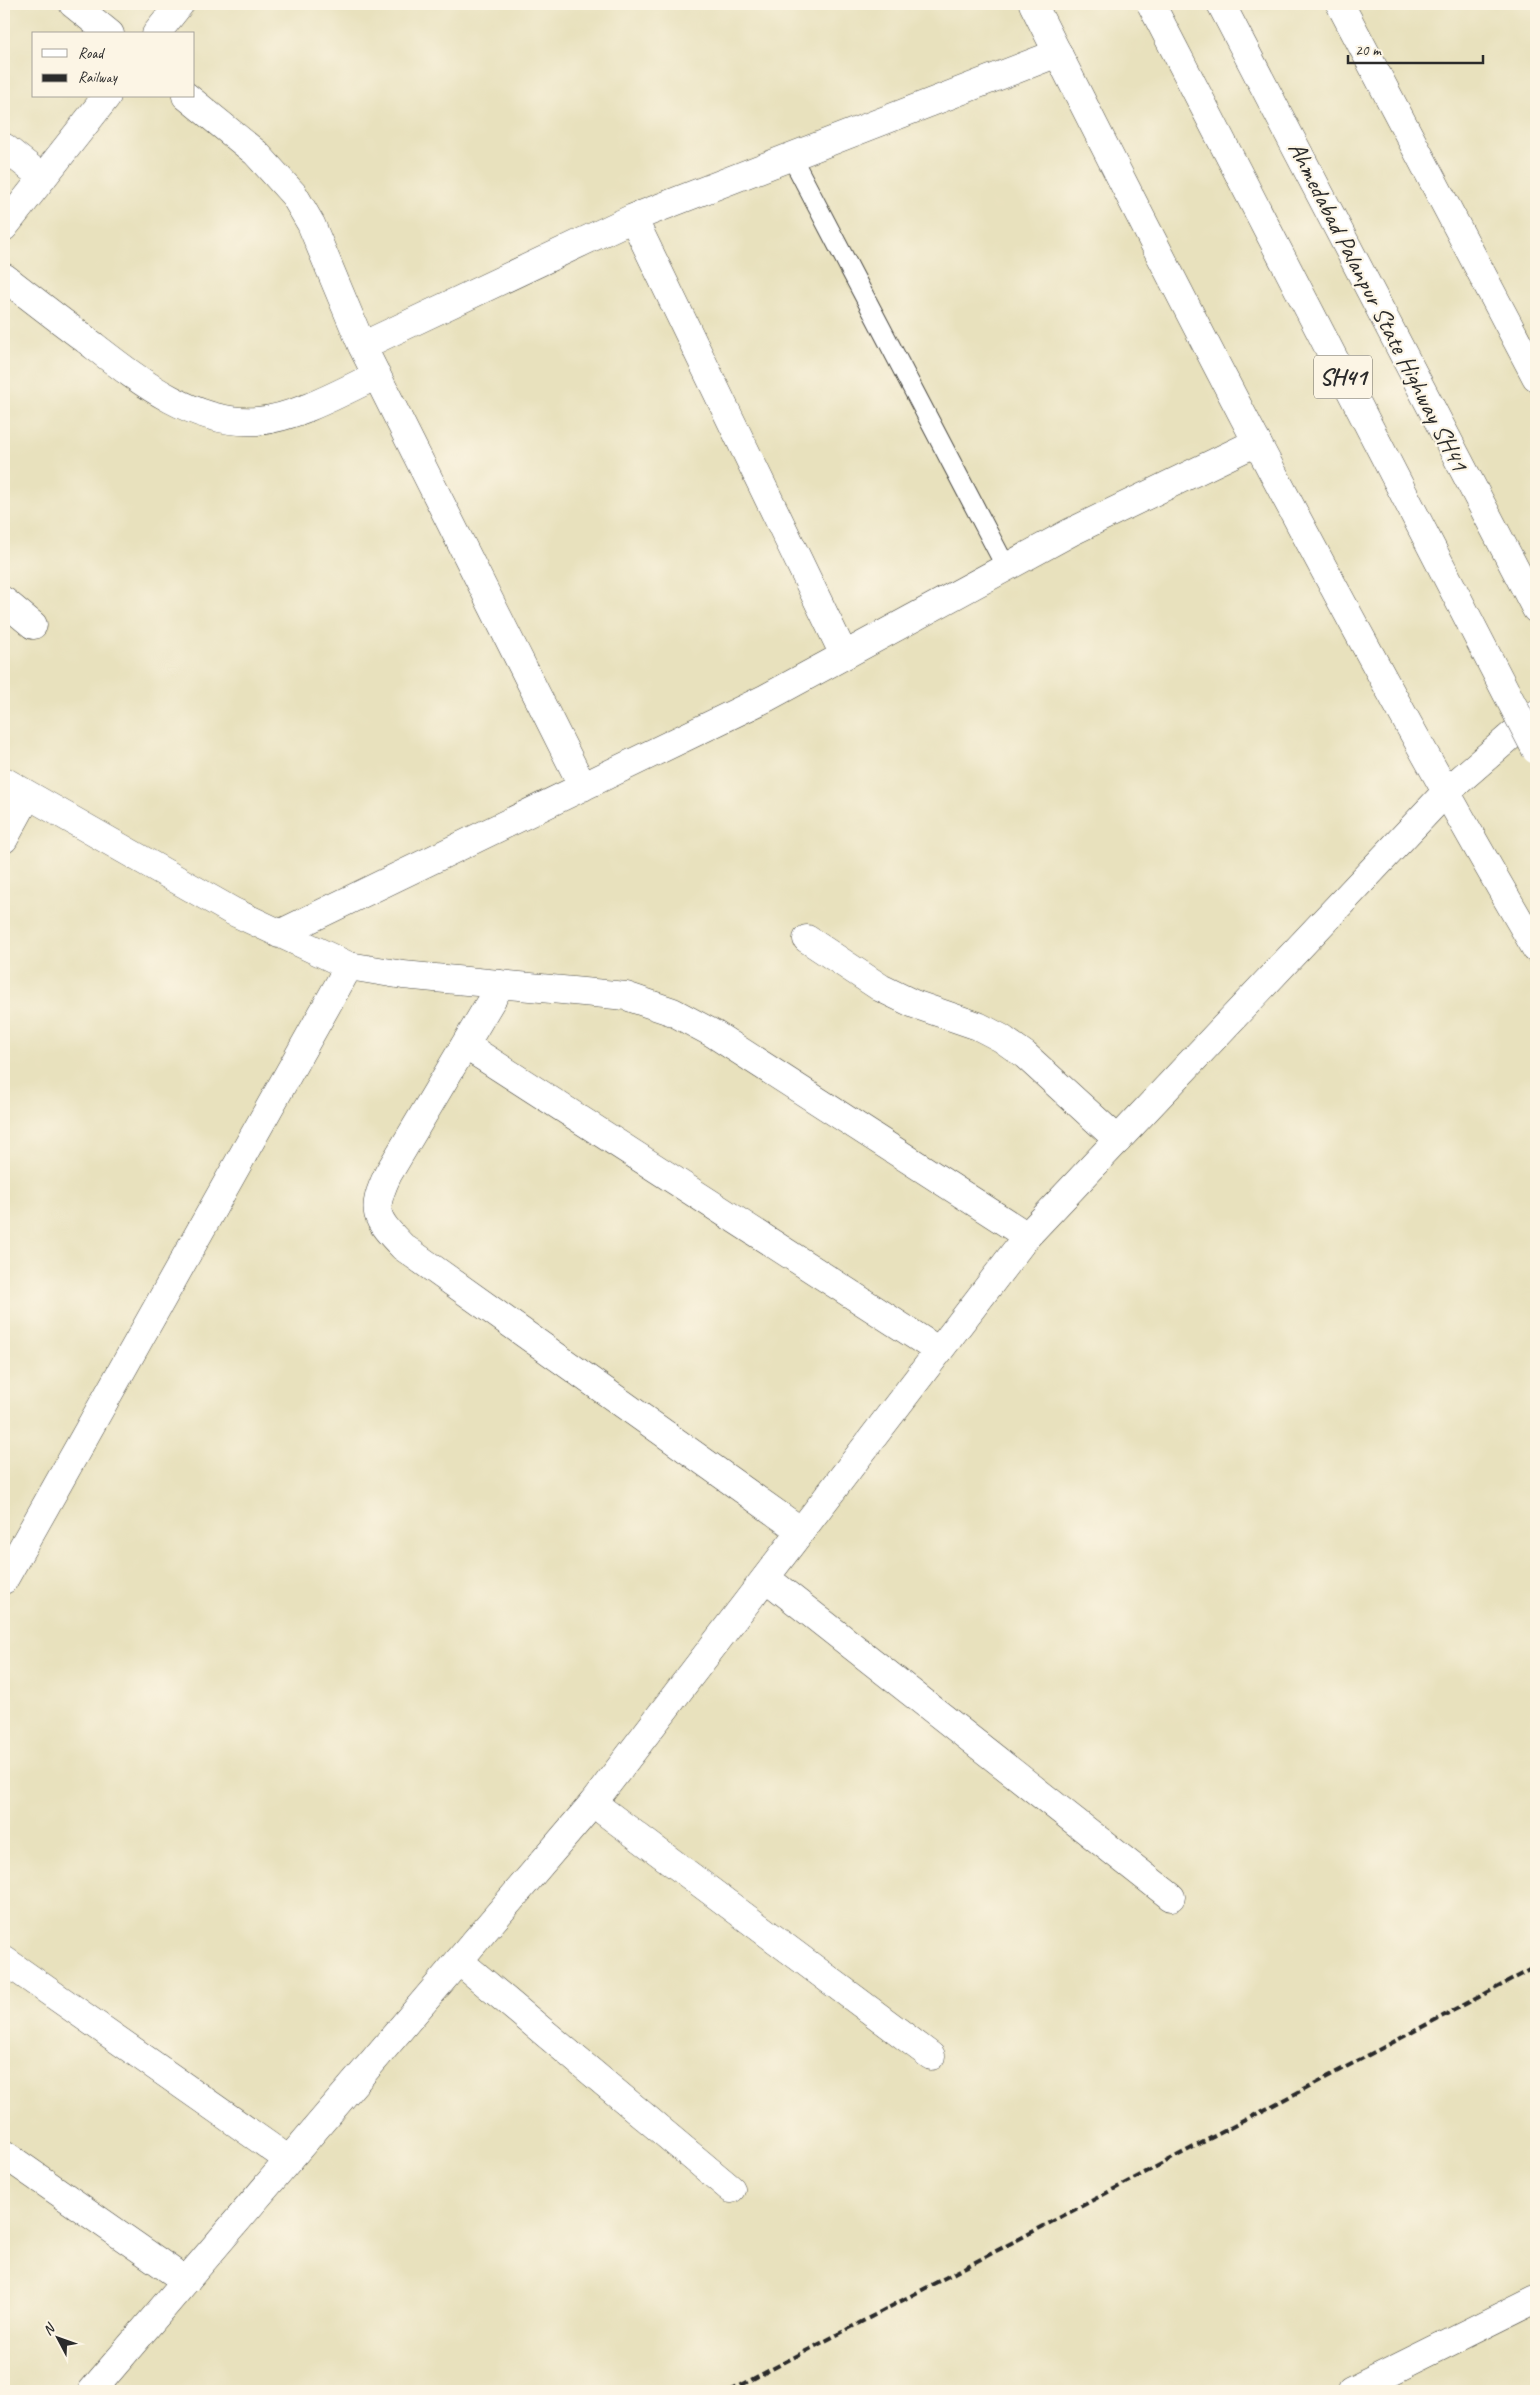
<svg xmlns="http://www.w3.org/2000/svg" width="1540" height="2395" font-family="Caveat,sans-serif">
	<rect width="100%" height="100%" fill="#fcf5e5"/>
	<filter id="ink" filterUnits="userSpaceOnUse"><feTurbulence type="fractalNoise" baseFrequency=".02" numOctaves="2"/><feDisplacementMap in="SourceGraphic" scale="10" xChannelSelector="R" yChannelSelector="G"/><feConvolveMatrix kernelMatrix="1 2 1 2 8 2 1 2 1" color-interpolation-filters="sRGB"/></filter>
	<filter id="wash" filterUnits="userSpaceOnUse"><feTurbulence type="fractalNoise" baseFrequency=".0096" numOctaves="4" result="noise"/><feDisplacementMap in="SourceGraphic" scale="20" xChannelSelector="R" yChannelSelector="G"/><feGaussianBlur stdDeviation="1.12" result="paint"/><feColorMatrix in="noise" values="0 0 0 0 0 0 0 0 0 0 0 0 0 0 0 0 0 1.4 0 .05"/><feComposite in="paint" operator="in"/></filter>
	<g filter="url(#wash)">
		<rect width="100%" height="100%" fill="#e8e1bd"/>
	</g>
	<g filter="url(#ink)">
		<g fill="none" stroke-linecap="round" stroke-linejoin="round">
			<g stroke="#474641" stroke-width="21">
				<path id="service" d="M791 156 1006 567"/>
			</g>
			<g stroke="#474641" stroke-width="29">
				<path id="minor" d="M73 4 110 34
					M156 34 180 4
					M186 96 256 153 294 195 311 224 362 346 583 787
					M4 147 43 178
					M633 218 844 655
					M4 227 107 96
					M4 277C31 298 58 319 85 339 133 376 192 426 257 421 295 418 342 392 377 375
					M362 346 633 218 1058 53
					M4 601 33 625
					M4 781 232 911 349 966 403 975 626 996 673 1012 714 1034 1027 1236
					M4 839 28 795
					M279 934 766 698 1071 532 1257 442
					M807 939 881 988 914 1004 978 1026 1001 1038 1025 1055 1118 1140
					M501 984 388 1174C370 1212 375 1218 403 1247L801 1531
					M465 1045 939 1351
					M766 1578 1171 1897
					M4 1580 349 966
					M593 1803 931 2056
					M4 1960 289 2160
					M459 1961 731 2189
					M4 2154 186 2281
					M1351 2391 1536 2299"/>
			</g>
			<g stroke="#474641" stroke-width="29">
				<path id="tertiary" d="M1033 4C1193 323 1356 641 1536 949
					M1340 4 1536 377
					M92 2391 593 1803 1027 1236 1445 793 1536 714"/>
			</g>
			<g stroke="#474641" stroke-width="29">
				<path id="primary" d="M1221 4 1536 609"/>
			</g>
			<use href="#service" stroke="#fff" stroke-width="19"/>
			<use href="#minor" stroke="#fff" stroke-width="28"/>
			<use href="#tertiary" stroke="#fff" stroke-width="28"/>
			<use href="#primary" stroke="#fff" stroke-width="28"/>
			<path stroke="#2b2b2b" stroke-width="4" stroke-dasharray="8 4" stroke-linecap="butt" d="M730 2391 1536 1967"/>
			<g stroke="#474641" stroke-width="29" stroke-linecap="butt">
				<path id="primary-bridge" d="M1151 4 1536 750"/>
			</g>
			<use href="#primary-bridge" stroke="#fff" stroke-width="28"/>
		</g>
	</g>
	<g text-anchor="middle" stroke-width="4.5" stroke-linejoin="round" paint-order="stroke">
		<rect fill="#fcf5e5" stroke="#6a6863" stroke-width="1" x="1314" y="355.5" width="58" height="43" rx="4"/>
		<g font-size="24" font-weight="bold" fill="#2b2b2b">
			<text x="1343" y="385">SH41</text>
		</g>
		<g font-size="25" fill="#2b2b2b" stroke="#fcf5e5">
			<text transform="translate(1379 306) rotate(63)" y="9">Ahmedabad Palanpur State Highway SH41</text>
		</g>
	</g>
	<rect width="1540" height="2395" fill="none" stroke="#fcf5e5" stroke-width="20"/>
	<rect x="32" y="32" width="162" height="65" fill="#fcf5e5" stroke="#a8a49b"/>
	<rect x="42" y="49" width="25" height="8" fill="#ffffff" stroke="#a8a49b"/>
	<text x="78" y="58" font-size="15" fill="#2b2b2b">Road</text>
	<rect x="42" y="74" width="25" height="8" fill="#2b2b2b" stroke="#a8a49b"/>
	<text x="78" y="82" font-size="15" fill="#2b2b2b">Railway</text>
	<g transform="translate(58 2338) rotate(311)" stroke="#fcf5e5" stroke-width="4" paint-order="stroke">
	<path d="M0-4L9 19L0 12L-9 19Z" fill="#2b2b2b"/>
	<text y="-8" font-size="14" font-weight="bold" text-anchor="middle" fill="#2b2b2b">N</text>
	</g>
	<path d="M1348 55v8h135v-8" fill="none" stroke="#2b2b2b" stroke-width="2.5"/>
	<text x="1355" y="55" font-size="15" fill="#2b2b2b" stroke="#fcf5e5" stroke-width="4" paint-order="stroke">20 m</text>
</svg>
